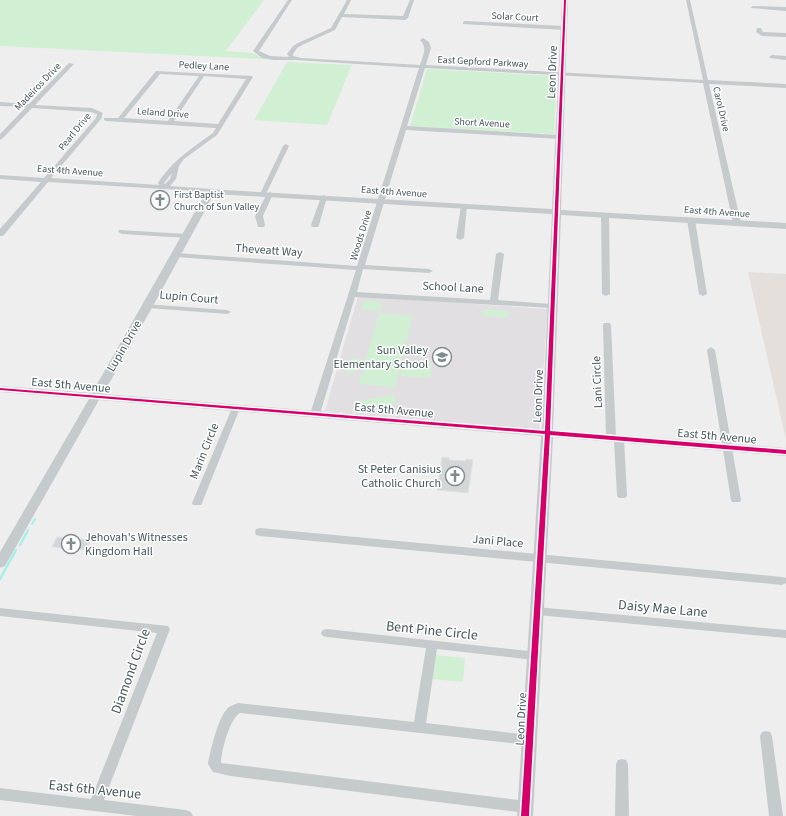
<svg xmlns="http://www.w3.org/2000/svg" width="786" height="816" font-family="'Source Sans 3',sans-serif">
	<rect width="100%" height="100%" fill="#efeeee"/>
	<path fill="#e5dfdb" d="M748 272 786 274V440Z"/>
	<path fill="#e1dfe1" d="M358 296 548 309 539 429 325 411Z"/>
	<path fill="#d1f0d3" d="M0 0H264L226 51 253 53 263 58 279 60 0 46Z
		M287 62 352 65 327 125 254 120Z
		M427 69 557 76 554 134 410 126Z
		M366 301 382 302 380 311 361 310 363 302Z
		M484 309 508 311 507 318 483 316Z
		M379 313 413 316 395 387 359 384Z
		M353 358H360L361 360 354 373 347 374 345 371 351 367 349 365Z
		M404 362 432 364 430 378 400 376Z
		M394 395 397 403 359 408 357 401Z
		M436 655 465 658 463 682 432 679Z"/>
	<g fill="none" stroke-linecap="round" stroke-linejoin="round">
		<path stroke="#a3f0e8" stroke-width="2" d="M32 524 35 519
			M27 533 28 530"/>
		<path stroke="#a3f0e8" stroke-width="2.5" d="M20 545 27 532
			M0 579 16 550"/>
	</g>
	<path fill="#d5d6d7" stroke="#e0e1e1" d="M442 457 449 458V460L465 461 466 459 473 460 468 493 437 490Z
		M57 537 91 540 86 550 52 547Z"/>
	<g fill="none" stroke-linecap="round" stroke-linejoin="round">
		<path fill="#c5cacc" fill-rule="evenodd" d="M288 0H292L259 51 270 56 289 57 287 54 293 46 298 43 331 28 347 0H351L344 14 403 16 410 0H414L408 18 405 20 342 17 335 30 302 45 297 48 293 54V56L301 58 420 65C423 55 428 48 420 40L423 38 429 42 431 48 426 65 703 80 686 0H690L708 80 786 84V88L709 84 741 223 737 225 733 223 703 83 425 68 407 126 559 135 562 137 559 139 406 130 365 265 429 269 433 271 429 273 363 269 357 292 490 300 496 254 500 252 504 254 498 300 552 304 556 306 552 308 355 297 320 414 315 417 310 414 356 270 176 257 172 255 176 253 357 266 419 68 296 60H274L262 58 253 51Z
			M753 6 786 7V11L751 8V7Z
			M465 21 564 26 567 28 564 30 463 24V22Z
			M757 28H761L763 32 786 33V37L762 36 756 32Z
			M772 55 786 56V60L770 58 769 57Z
			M69 63 74 64 35 105 92 108 103 113 101 119 51 178 159 185 158 183C173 160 191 149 213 133L216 128 106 121 104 120V118H118L156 71 252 76 253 77 217 135 184 159 179 166 176 179 170 186 211 189 214 191 213 192 48 182 3 236H0V229L41 182 0 179V175L44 178 96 118 97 114 91 112 32 108 2 139 0 140V134L26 107 0 106V102L29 104ZM160 74 199 76 168 121 124 118ZM204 76 246 79 218 124 174 121ZM172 173 170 179 165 184 164 183Z
			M286 144 289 146 266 194 265 195H261L260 194 283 146Z
			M270 192 273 194 263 216 265 225 264 227H258L255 216 267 194Z
			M324 195 327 197 319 225 318 227H312L311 225 321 197Z
			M464 204 467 206 464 238 460 240 456 238 461 206Z
			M605 213 609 215 610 294 606 296 602 294 601 215Z
			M688 218H691L695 220 707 294 703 296 699 294 687 220Z
			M119 230 187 234 191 236 187 238 122 234 118 232Z
			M145 304 227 310 231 312 227 314 148 308H145L144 306Z
			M604 323H610L611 325 616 436 619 435 624 438 627 496 625 498H619L617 496 614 440 611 441 606 438 603 325Z
			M711 347 715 350 741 500 740 502H732L731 500 707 350Z
			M236 405 240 408 202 503 201 505H193L192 503 232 408Z
			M260 528 782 577 786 578V583L782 585 260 536 256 535 255 532 256 529Z
			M537 607 786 630V638L537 615 533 614 531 611 533 608Z
			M0 608 168 626 170 629 104 800 186 810 191 812 193 816H137L0 800V788L91 799 157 633 0 616Z
			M327 629 538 652 540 655 538 658 534 660 437 649 426 723 520 734 524 735 526 739 524 743 520 744 240 713C230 718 221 752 221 763L526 801 531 803 532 807 531 811 526 813 231 776 213 772 208 764C210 751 219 714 229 707 232 705 236 704 238 703L414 722 426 648 327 637 323 636 321 633 323 630Z
			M766 731 770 732 772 736 783 816H769L760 736 762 732Z
			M622 759 626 760 628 764 629 816H615L616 764 618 760Z"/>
		<path fill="#c5cacc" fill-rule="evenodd" d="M562 0H568L561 210 786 223V229L561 215 553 430 786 448V456L553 437 533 816H517L541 436 99 400 5 566 0 568V552L89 399 0 392V386L92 393 208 189 552 209ZM214 194 552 214 542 429 103 394 153 306Z"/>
		<g stroke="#fff" stroke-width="3">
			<path id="cycleway" d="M564 0H566L550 431 786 450V454L550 435 529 816H521L545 434 0 390V388L545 431Z"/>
		</g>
		<use href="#cycleway" fill="#d6006c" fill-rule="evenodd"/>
	</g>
	<defs>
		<g id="church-ring" transform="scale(1)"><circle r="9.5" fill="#fff" stroke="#808c8f" stroke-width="1.5"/><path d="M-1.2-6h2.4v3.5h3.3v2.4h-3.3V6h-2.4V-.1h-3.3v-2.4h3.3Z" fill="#808c8f"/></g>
		<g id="school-ring" transform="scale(1)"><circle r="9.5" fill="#fff" stroke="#808c8f" stroke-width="1.5"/><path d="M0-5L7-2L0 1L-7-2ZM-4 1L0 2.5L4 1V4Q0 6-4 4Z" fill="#808c8f"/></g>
	</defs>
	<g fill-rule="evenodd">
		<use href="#church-ring" x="160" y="200"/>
		<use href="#school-ring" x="442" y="357"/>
		<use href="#church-ring" x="455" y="476"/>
		<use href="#church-ring" x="71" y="544"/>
	</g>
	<g text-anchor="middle" stroke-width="3" stroke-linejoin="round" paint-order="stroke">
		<g font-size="10" fill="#45585c" stroke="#fff">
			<text transform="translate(515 16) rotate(3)" y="4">Solar Court</text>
			<text transform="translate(483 61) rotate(3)" y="4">East Gepford Parkway</text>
			<text transform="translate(204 65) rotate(3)" y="4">Pedley Lane</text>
			<text transform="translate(37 86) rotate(-46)" y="4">Madeiros Drive</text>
			<text transform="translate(722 109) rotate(77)" y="4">Carol Drive</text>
			<text transform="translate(163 112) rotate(4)" y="4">Leland Drive</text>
			<text transform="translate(482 122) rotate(3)" y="4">Short Avenue</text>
			<text transform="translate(74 131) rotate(-51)" y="4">Pearl Drive</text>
			<text transform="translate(70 170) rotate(4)" y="4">East 4th Avenue</text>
			<text transform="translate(394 191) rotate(4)" y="4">East 4th Avenue</text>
			<text transform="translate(717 211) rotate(4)" y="4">East 4th Avenue</text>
			<text transform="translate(360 235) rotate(-73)" y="4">Woods Drive</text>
		</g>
		<g font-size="10" fill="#45585c" stroke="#fff" text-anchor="start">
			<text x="174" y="198">First Baptist<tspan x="174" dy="12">Church of Sun Valley</tspan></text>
		</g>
		<g font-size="12" fill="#45585c" stroke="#fff">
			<text transform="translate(552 72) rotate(-88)" y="4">Leon Drive</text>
			<text transform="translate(269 250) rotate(4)" y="4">Theveatt Way</text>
			<text transform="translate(453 287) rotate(3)" y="4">School Lane</text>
			<text transform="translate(189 297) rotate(5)" y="4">Lupin Court</text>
			<text transform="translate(124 346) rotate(-60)" y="4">Lupin Drive</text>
			<text transform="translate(597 382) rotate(-92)" y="4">Lani Circle</text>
			<text transform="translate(71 385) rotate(5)" y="4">East 5th Avenue</text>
			<text transform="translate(538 396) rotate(-88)" y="4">Leon Drive</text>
			<text transform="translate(394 410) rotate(5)" y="4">East 5th Avenue</text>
			<text transform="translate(717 436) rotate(5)" y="4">East 5th Avenue</text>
			<text transform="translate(204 451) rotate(-68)" y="4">Marin Circle</text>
			<text transform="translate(498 541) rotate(5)" y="4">Jani Place</text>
			<text transform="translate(521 719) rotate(-87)" y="4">Leon Drive</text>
		</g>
		<g font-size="12" fill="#45585c" stroke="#fff" text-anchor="end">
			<text x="428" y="354">Sun Valley<tspan x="428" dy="14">Elementary School</tspan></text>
			<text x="441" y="473">St Peter Canisius<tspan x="441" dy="14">Catholic Church</tspan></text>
			<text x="85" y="541" text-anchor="start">Jehovah's Witnesses<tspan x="85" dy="14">Kingdom Hall</tspan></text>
		</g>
		<g font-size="14" fill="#45585c" stroke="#fff">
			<text transform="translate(663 608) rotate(5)" y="5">Daisy Mae Lane</text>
			<text transform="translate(432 630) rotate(6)" y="5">Bent Pine Circle</text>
			<text transform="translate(130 671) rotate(-70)" y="5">Diamond Circle</text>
			<text transform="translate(95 789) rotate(6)" y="5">East 6th Avenue</text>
		</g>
	</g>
</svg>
